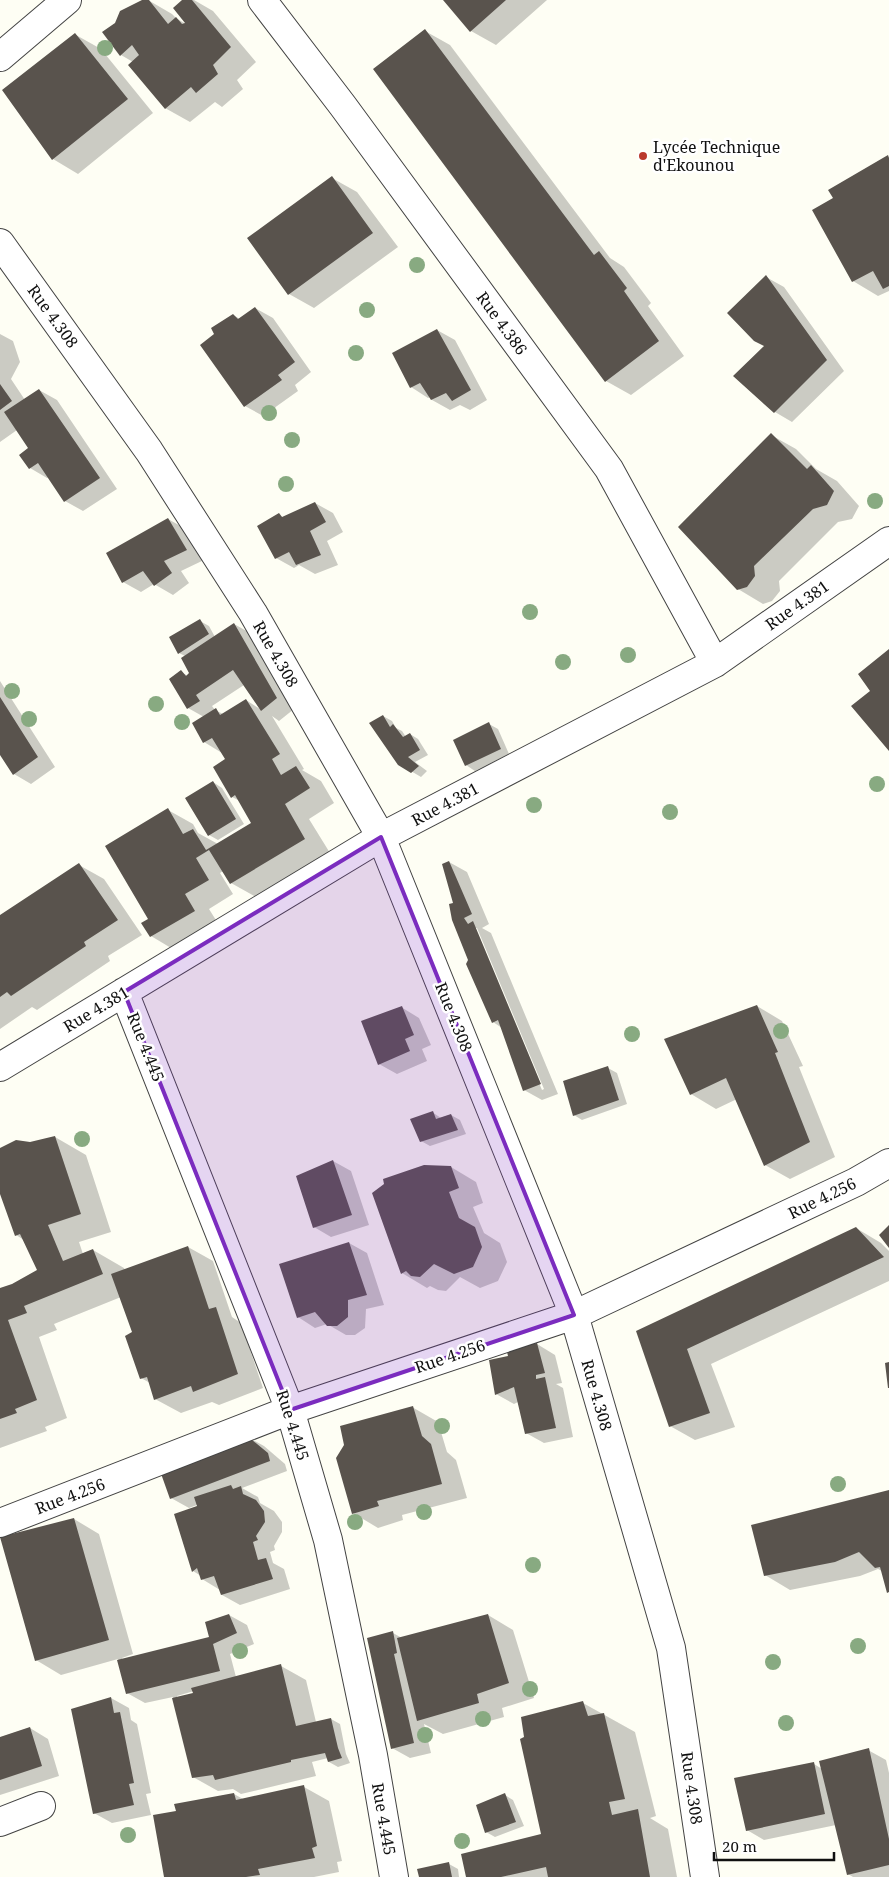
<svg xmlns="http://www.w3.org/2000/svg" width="889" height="1877" font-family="'Noto Serif',serif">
	<rect width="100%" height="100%" fill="#fefef4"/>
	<path fill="#0003" fill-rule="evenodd" d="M145 0H148L172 14 176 18 189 26 184 0H194L213 11 256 62 237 80 243 89 222 107 215 102 190 122 165 108 133 62 121 55Z
		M444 0H547L496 45 471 31Z
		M425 31 450 45 610 258 624 267 651 303 648 306 684 356 631 395 606 381Z
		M76 35 101 49 153 113 78 174 53 159Z
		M888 157 889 158V291L878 296 853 281 814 210 834 198Z
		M332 178 357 192 398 247 314 308 289 294Z
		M766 277 784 287 844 371 792 422 775 412 766 346Z
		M255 308 273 318 311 372 295 385 298 391 263 416 245 406 202 345 215 335 233 315 240 319Z
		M437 330 455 340 487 400 470 410 460 405 450 410 432 400 430 397 428 398 411 387Z
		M0 334 13 341 20 362 11 379 25 400 39 390 57 400 117 489 83 511 65 501 49 477 47 478 30 468V449L17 430 0 442Z
		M771 435 796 449 816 469 837 481 859 506 852 519 838 522 779 581 780 591 772 601 763 604 738 589Z
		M315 503 333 513 343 532 327 541 338 565 315 574 299 565 294 568 276 558 279 515 284 518Z
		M168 519 186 529 204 560 181 571 189 583 173 595 154 584 141 592 123 582Z
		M200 621 209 626 215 637 234 624 252 634 294 709 279 721 272 716 304 769 302 770 321 781 334 803 309 819 330 853 256 897 231 883 223 871 220 873 233 894 209 909 219 925 176 951 151 936 149 920 168 810 193 824 198 833 218 844 253 823 240 801 232 797 227 760 222 753 204 742V717L188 708 170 679 181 672 188 676 191 674 185 656 179 653ZM244 685 260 709 246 700 223 714 215 710 212 706Z
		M0 681 55 767 31 784 14 774 0 753Z
		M383 716 392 721 396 728 402 731 406 737 410 734 418 739 428 755 415 762 427 771 421 777 399 764Z
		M489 724 498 729 509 754 475 771 466 765 455 741Z
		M213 782 222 788 244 824 218 840 209 835Z
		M449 862 467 872 489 924 482 928 491 933 558 1094 542 1100 524 1090 502 1028 493 1022 454 904ZM474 928H477L544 1089 542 1090Z
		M79 865 104 879 142 935 108 956 110 961 37 1010 32 1007 0 1029V917Z
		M757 1006 782 1021 803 1066 799 1067 835 1157 790 1179 765 1165 737 1099 716 1109 691 1094Z
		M401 1007 419 1018 431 1045 422 1049 427 1061 397 1074 379 1064Z
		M608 1068 617 1073 627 1104 582 1120 574 1115Z
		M432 1112 441 1118 451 1115 460 1120 466 1134 430 1146 421 1141Z
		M55 1137 86 1155 111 1232 79 1242 83 1254 93 1250 124 1268 125 1270 188 1247 213 1261 232 1317 241 1323 263 1388 219 1405 212 1402 181 1413 155 1399 150 1383 141 1378 133 1333 121 1297 54 1324 57 1330 39 1337 67 1418 45 1427 47 1431 0 1448V1289L12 1285 39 1271 24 1240 16 1235 0 1190V1150Z
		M333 1161 351 1171 369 1225 331 1237 314 1227Z
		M451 1167 476 1182 483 1203 473 1207 484 1233 500 1243 507 1262 498 1281 480 1288 460 1277 446 1291 438 1290 430 1286 427 1288 402 1273Z
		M856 1228 881 1243 889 1251V1281L711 1364 735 1427 695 1440 670 1426 638 1331Z
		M349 1243 367 1253 384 1305 366 1309 365 1328 355 1335H346L327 1324 315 1328 298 1317Z
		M537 1344 555 1355 562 1383 556 1384 563 1388 573 1437 544 1443 526 1433 518 1402 514 1404 496 1394 509 1356Z
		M412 1407 438 1422 447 1452 456 1460 467 1498 402 1515 403 1520 378 1528 353 1513Z
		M246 1436 264 1446 285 1464 287 1471 242 1488 258 1497 260 1503 274 1511 282 1522V1532L274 1546 275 1550 270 1552 273 1563 284 1569 290 1589 240 1605 222 1595 220 1590 202 1579 201 1576 193 1571 198 1507 197 1505 189 1508 171 1498Z
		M889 1491V1592L882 1571 878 1569 860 1576 790 1590 765 1575Z
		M74 1519 99 1534 133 1654 122 1658 123 1660 211 1638 229 1615 247 1625 254 1644 230 1654 236 1677 281 1666 306 1680 316 1722 331 1719 340 1724 346 1754 350 1763 338 1767 329 1762 328 1758 312 1762 316 1776 241 1794 233 1789 218 1791 193 1777 173 1697 145 1703 127 1693 118 1659 61 1675 36 1660ZM194 1691 195 1694 177 1698V1696Z
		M488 1615 513 1630 534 1698 502 1708 504 1717 443 1734 424 1724 431 1753 410 1758 392 1748 393 1633 402 1638Z
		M111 1698 129 1708 131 1720 137 1724 151 1793 146 1794 151 1815 112 1823 94 1813Z
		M583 1703 635 1732 656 1816 650 1818 668 1829 677 1877H468L542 1835Z
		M30 1728 48 1739 59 1776 0 1795V1738Z
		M868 1750 886 1760 889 1773V1877H853L848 1874 836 1825 764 1840 747 1830 814 1764 822 1769Z
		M304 1787 329 1801 342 1861 337 1862 339 1872 314 1877H166L234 1794 243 1799Z
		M505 1795 513 1800 524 1826 495 1837 486 1832Z
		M449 1864 458 1869 459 1877H420Z"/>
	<path fill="#59534d" d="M142 0H149L168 24 176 17 182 24 185 23 173 8 182 0H192L231 47 213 65 218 74 196 93 191 87 165 109 128 65 139 55 132 45 120 56 102 32 115 23 120 11Z
		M443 0H506L470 32Z
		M425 29 594 255 599 251 627 288 624 291 659 341 605 382 373 69Z
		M75 33 128 99 52 160 2 90Z
		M888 155 889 158V286L883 289 873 271 852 282 812 210 833 198 828 190Z
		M332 176 373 233 288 295 247 238Z
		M766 275 827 360 774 413 733 376 764 346 754 341 727 313Z
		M255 307 295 362 278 375 282 380 244 407 200 345 214 334 211 328 233 314 238 319Z
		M437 329 471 390 452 401 446 393 431 400 420 383 410 388 392 353Z
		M0 384 12 401 0 410Z
		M39 389 100 478 64 502 38 463 29 469 19 455 28 448 4 412Z
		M771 433 807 469 811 465 834 491 827 505 813 509 754 566 755 576 747 587 737 590 678 527Z
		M315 502 326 522 310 531 321 555 296 565 289 552 275 559 257 526 279 513 282 517Z
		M168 518 187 550 164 561 172 573 154 586 143 571 122 583 106 553Z
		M200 619 209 634 178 654 169 637Z
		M234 623 277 698 261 711 233 670 196 695 200 701 187 709 169 679 181 670 186 676 189 673 181 658Z
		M889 649V751L851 706 870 691 858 674Z
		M0 697 38 757 13 775 0 755Z
		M246 699 280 754 272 759 281 775 296 766 310 788 285 804 305 839 230 884 209 850 196 858 209 880 185 894 195 911 150 937 141 923 148 919 105 846 168 808 183 834 193 829 206 850 251 823 235 795 231 798 213 767 225 759 212 738 203 743 192 723 216 708 220 715Z
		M383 715 390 727 393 724 403 737 410 733 420 750 408 757 419 766 411 773 398 765 369 723Z
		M489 722 501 749 465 766 453 740Z
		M213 781 236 819 208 836 185 798Z
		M449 861 472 914 464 918 468 924 473 921 541 1084 523 1091 498 1020 492 1023 466 964 468 960 452 920 449 904 453 903 442 864Z
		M79 863 118 920 84 942 86 946 11 996 7 992 0 997V915Z
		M757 1005 778 1052 775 1053 810 1142 764 1166 726 1078 690 1095 664 1039Z
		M402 1006 414 1035 405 1039 410 1051 378 1065 361 1021Z
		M608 1066 619 1100 573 1116 563 1081Z
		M433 1111 436 1119 451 1114 458 1130 420 1142 410 1119Z
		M55 1136 81 1214 48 1225 63 1261 93 1249 103 1274 24 1306 27 1313 8 1320 37 1400 15 1409 17 1413 0 1419V1288L12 1284 37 1270 20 1234 15 1236 0 1194V1148L16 1140 30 1142Z
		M333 1160 352 1215 313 1228 296 1176Z
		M424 1165 451 1166 459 1188 449 1192 459 1218 475 1227 482 1247 473 1267 454 1274 434 1264 420 1277 411 1276 406 1271 401 1274 372 1193 384 1184 383 1179Z
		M889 1225V1248L879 1235Z
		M856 1227 884 1257 687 1349 710 1413 669 1427 636 1331Z
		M349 1242 367 1295 348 1300V1317L337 1326H327L315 1312 297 1318 279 1264Z
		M188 1246 209 1309 216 1307 238 1374 193 1392 191 1386 154 1400 147 1377 140 1379 125 1336 132 1332 111 1274Z
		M537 1343 545 1373 536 1375V1379L545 1377 556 1428 525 1434 514 1387 495 1395 489 1360 508 1356 506 1348Z
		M889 1362V1388H888L885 1363Z
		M413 1406 422 1436 431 1444 442 1484 377 1501 379 1506 352 1514 336 1458 344 1445 340 1426Z
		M246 1435 268 1453 270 1461 170 1499 159 1468Z
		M231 1485 233 1489 241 1486 243 1494 256 1500 264 1511 265 1522 256 1536 258 1540 253 1542 258 1560 266 1558 273 1579 221 1595 214 1576 201 1580 197 1568 192 1572 174 1514 197 1506 194 1497Z
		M889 1490V1592L887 1593 880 1567 875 1568 859 1552 835 1562 764 1576 751 1525Z
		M74 1518 109 1640 35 1661 0 1537Z
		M229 1614 237 1633 213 1644 220 1671 126 1694 117 1660 209 1637 205 1622Z
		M488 1614 509 1683 477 1694 479 1703 417 1721 397 1638Z
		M393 1631 397 1653 394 1654 414 1743 391 1749 367 1638Z
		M281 1664 296 1726 331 1718 338 1748 342 1758 328 1762 325 1753 291 1760V1762L215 1780 213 1775 192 1778 172 1698 193 1693 191 1688Z
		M111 1697 114 1713 120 1712 134 1783 129 1784 134 1805 93 1814 71 1709Z
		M583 1701 588 1716 604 1713 625 1799 609 1802 612 1815 638 1809 650 1877H548L546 1867 501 1877H466L461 1854 541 1834 520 1739 524 1737 521 1717Z
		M30 1727 42 1766 0 1780V1737Z
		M869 1748 889 1839V1865L847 1875 819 1761Z
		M814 1762 825 1814 746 1831 734 1778Z
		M304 1785 317 1846 312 1848 315 1858 258 1869 260 1875 246 1877H164L153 1815 176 1811 174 1804 234 1793 236 1800Z
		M505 1793 516 1822 485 1833 476 1805Z
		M449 1862 452 1877H419L417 1869Z"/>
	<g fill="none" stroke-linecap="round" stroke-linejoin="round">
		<g stroke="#434343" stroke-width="30">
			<path id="minor" d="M262 0 343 106 609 469 715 663
				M0 57 67 0
				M0 243 149 451 253 613 381 837 574 1315 671 1648 705 1877
				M124 992 290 1410 328 1540 373 1755 394 1877
				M0 1067 381 837 715 663 889 541
				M0 1523 290 1410 574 1315 856 1182 889 1163
				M0 1822 41 1806"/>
		</g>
		<use href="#minor" stroke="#fff" stroke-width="28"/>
	</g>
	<g fill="#88aa81">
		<circle cx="105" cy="48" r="8"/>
		<circle cx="417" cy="265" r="8"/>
		<circle cx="367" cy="310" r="8"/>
		<circle cx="356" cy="353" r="8"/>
		<circle cx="269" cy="413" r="8"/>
		<circle cx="292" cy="440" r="8"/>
		<circle cx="286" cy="484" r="8"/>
		<circle cx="875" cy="501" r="8"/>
		<circle cx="530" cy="612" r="8"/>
		<circle cx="628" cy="655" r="8"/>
		<circle cx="563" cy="662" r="8"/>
		<circle cx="12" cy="691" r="8"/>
		<circle cx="156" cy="704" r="8"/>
		<circle cx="29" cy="719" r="8"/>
		<circle cx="182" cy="722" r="8"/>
		<circle cx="877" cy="784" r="8"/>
		<circle cx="534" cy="805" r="8"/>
		<circle cx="670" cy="812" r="8"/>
		<circle cx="781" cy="1031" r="8"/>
		<circle cx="632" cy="1034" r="8"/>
		<circle cx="82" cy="1139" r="8"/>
		<circle cx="442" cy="1426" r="8"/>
		<circle cx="838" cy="1484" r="8"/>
		<circle cx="424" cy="1512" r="8"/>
		<circle cx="355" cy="1522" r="8"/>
		<circle cx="533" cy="1565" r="8"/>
		<circle cx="858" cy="1646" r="8"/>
		<circle cx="240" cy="1651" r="8"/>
		<circle cx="773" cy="1662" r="8"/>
		<circle cx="530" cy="1689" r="8"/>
		<circle cx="483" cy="1719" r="8"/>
		<circle cx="786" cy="1723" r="8"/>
		<circle cx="425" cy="1735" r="8"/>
		<circle cx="128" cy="1835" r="8"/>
		<circle cx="462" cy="1841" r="8"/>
	</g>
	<path fill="#7b2cbf" fill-opacity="0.2" stroke="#7b2cbf" stroke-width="4" stroke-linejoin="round" d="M381 837 574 1315 290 1410 124 992Z"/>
	<circle fill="#ba392e" stroke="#fff" stroke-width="2" cx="643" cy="156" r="5"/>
	<g text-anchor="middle" stroke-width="5" stroke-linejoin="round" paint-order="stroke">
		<g font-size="16" fill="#101010" stroke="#fff" text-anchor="start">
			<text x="653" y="153">Lycée Technique<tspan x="653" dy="18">d'Ekounou</tspan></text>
		</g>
		<g font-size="16" fill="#101010" stroke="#fff">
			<text transform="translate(53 316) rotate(54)" y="6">Rue 4.308</text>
			<text transform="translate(502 323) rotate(54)" y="6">Rue 4.386</text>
			<text transform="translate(797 605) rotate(-35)" y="6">Rue 4.381</text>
			<text transform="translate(276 654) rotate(60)" y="6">Rue 4.308</text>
			<text transform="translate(445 804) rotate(-28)" y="6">Rue 4.381</text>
			<text transform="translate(96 1009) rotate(-31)" y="6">Rue 4.381</text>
			<text transform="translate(454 1017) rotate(68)" y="6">Rue 4.308</text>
			<text transform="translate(146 1047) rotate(68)" y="6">Rue 4.445</text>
			<text transform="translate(822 1198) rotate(-26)" y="6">Rue 4.256</text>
			<text transform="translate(450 1356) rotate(-19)" y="6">Rue 4.256</text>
			<text transform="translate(597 1395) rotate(74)" y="6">Rue 4.308</text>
			<text transform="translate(293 1425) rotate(72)" y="6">Rue 4.445</text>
			<text transform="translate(70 1496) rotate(-21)" y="6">Rue 4.256</text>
			<text transform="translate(692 1788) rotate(82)" y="6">Rue 4.308</text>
			<text transform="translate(384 1819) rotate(80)" y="6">Rue 4.445</text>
		</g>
	</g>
	<path d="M714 1852v8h120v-8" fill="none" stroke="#101010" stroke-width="2.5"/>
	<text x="722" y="1852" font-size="15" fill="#101010" stroke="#ffffff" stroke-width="4" paint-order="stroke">20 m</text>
</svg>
